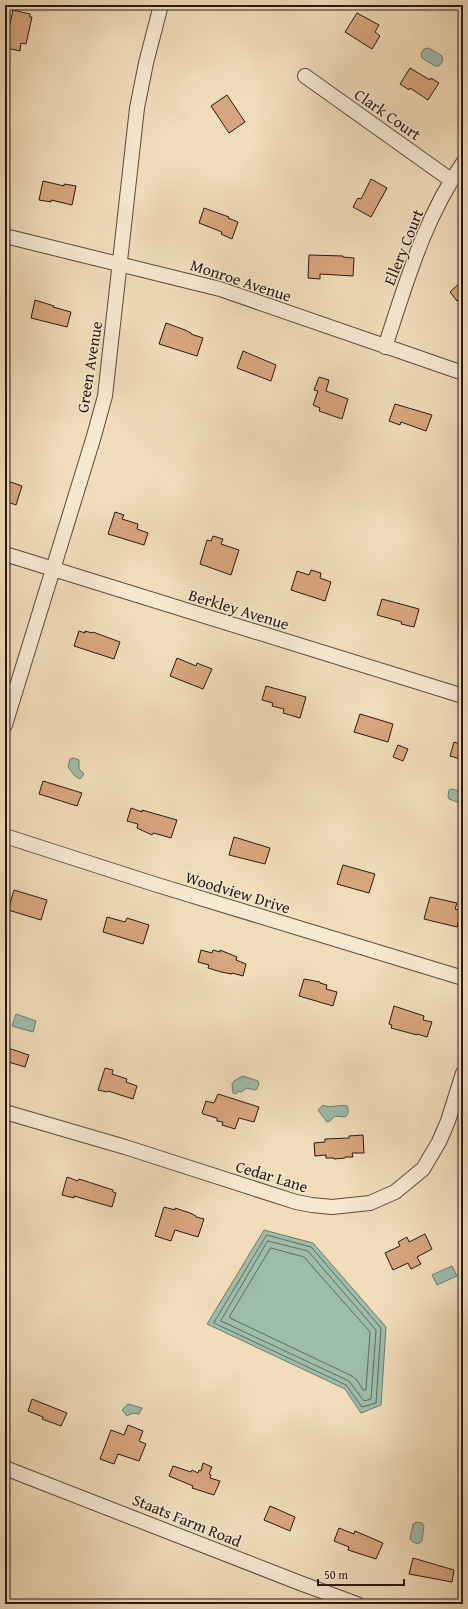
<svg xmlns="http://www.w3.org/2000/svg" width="468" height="1609" font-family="'Gentium Book Plus',serif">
	<rect width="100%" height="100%" fill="#f1ddba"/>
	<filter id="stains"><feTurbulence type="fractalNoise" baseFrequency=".005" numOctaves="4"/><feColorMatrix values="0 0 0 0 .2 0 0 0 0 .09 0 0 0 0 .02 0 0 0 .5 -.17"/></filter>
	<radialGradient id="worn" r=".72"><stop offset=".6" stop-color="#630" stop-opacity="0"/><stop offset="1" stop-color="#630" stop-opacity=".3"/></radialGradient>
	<path fill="#9cbdaa" stroke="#6e7b6c" d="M429 48 442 56 443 61 439 66H435L422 58 421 54 424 49Z
		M73 758 79 760V769L84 774 80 779 75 776 68 767 70 759Z
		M452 789 462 792 463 789V804L449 799 448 796 449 790Z
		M16 1014 36 1021 33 1032 12 1026Z
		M243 1076 258 1081 259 1084 257 1089 255 1090 247 1088 241 1092 239 1091 236 1094 233 1093 232 1084 234 1081Z
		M323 1105C331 1109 338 1104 347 1106 349 1111 349 1114 345 1117L335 1116 330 1121 327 1122 318 1110Z
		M264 1230 313 1243 386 1327 381 1405 361 1413 345 1389 207 1324Z
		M452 1266 457 1276 437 1285 432 1275Z
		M128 1404 142 1408 139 1414 133 1413 127 1416 122 1410Z
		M417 1522 422 1523 424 1526 422 1541 418 1544 413 1542 410 1539 413 1524Z"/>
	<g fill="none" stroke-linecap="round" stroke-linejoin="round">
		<path stroke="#626a5d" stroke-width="1" d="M267 1235 311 1247 381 1328 376 1403 362 1407 346 1385 214 1323Z
			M268 1241 308 1251 376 1330 371 1399 364 1401 349 1381 221 1321Z
			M271 1248 304 1257 370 1332 366 1390H363L357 1380 352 1376 230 1318V1316Z"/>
	</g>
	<path fill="#d8a67d" stroke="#281810" d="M13 10 30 14V17H32L26 44 21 43 20 51 7 48 10 36H7Z
		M357 13 379 25 375 32 380 36 372 49 345 32Z
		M410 68 430 80 431 78 439 83 428 100 410 88 409 90 400 84Z
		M227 95 245 122 229 133 211 106Z
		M371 179 387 188 371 217 353 207 358 198 361 199Z
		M43 181 64 186V184L76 186 72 205 51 200V202L39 200Z
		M204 208 229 217 228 218 238 222 232 239 221 234 222 232 199 223Z
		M309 255 343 256V257L354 258 353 276 320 274V279L308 278Z
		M463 280V296L457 301 450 292Z
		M35 300 54 306 53 307 71 312 67 327 31 318Z
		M166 323 185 330 191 333V334L203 338 197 356 159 344Z
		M243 351 276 365 271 381 237 368Z
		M319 377 329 380 326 391 348 399 342 419 319 411 320 408 313 405 318 391 314 390Z
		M395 404 432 415 426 431 401 422 400 425 389 421Z
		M5 480 22 486 16 505 5 501Z
		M115 512 124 515 122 519 138 524 137 529 148 533 144 545 108 534Z
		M213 536 223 539 221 544 239 550 231 575 200 564 207 540 211 541Z
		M311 570 321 573 320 578 331 582 325 601 291 590 297 571 309 575Z
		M382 599 419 609 414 627 401 624 402 622 377 615Z
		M79 631 85 633V631L92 633 93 632 120 642 114 659 74 646Z
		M177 658 196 666 197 663 212 669 203 689 170 676Z
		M266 686 306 697 300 718 283 713 284 709 272 706 273 703 262 700Z
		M360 714 393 724 388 742 354 732Z
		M454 742 463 745V760L450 756Z
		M398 745 408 749 403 761 393 757Z
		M43 781 82 793 77 806 39 794Z
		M131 808 142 812V810L177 820 171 838 161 835 153 833 152 835 137 828 138 824 127 821Z
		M234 837 270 848 265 864 229 855Z
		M343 865 375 874 369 893 337 884Z
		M14 890 47 900 41 920 8 910Z
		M430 897 457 903 455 909 461 911 457 927 424 919Z
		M107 917 125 922 127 918 149 925 143 944 103 932Z
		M201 950 212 953 213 950 220 952V950L237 957 236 960 246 964 243 976 232 973V974L221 972 208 968 209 965 198 962Z
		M304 979 320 982V983L327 985 326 989 337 992 333 1006 299 996Z
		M394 1006 424 1016 423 1020 432 1022 427 1037 417 1034V1035L391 1028 392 1025 389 1024Z
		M5 1047 29 1055 25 1067 5 1061Z
		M105 1068 113 1070 112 1074 127 1079 126 1082 137 1086 133 1099 108 1091 107 1092 98 1090Z
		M218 1094 259 1107 254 1122 239 1118 235 1129 222 1125 223 1122 217 1121V1118L203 1114 202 1113 206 1101 214 1103Z
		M363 1135 364 1153H352L353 1157H345V1158L334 1159V1158H326V1155L315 1156 314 1143 325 1142V1139L349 1138V1136Z
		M67 1177 78 1181 79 1179 113 1190V1192L116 1193 112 1207 74 1196V1198L62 1195Z
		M164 1207 175 1210V1208L190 1213 196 1216V1217L204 1219 198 1237 175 1230 171 1241 155 1236Z
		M425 1234 432 1249 417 1257 421 1264 411 1269 408 1263 393 1270 385 1253 400 1246 398 1242 407 1237 409 1242Z
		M32 1399 67 1413 61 1426 42 1419 43 1417 28 1411Z
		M128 1425 143 1431 139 1441 146 1444 139 1461 118 1454 114 1464 100 1459 111 1430 124 1435Z
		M203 1463 212 1467 209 1474 211 1475 210 1478 220 1481 214 1495 192 1488 193 1486 169 1476 173 1466 191 1472 192 1470 198 1473 199 1470 201 1471Z
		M270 1506 295 1517 290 1531 264 1520Z
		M339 1528 354 1534 355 1531 383 1543 376 1559 348 1550 349 1547 334 1541Z
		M413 1558 454 1570 452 1582 409 1574Z"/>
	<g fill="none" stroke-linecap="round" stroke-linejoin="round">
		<g stroke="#5a493a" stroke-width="16">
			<path id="minor" d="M305 76 451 180
				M5 236 220 289 463 373
				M385 347C406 284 424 218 463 163
				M5 554 463 696
				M5 725 94 436 105 396 137 108 146 63 161 5
				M5 836 154 884 463 978
				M5 1112 125 1147 296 1202 312 1205 332 1207 370 1203 395 1192 423 1169 439 1142 448 1121 463 1073
				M5 1468 300 1583 357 1604"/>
		</g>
		<use href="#minor" stroke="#f6e9d2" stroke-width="14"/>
	</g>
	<g text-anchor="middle" stroke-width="3" stroke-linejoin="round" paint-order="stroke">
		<g font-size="16" fill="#281810" stroke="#f6e9d2">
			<text transform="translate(388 114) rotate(35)" y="6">Clark Court</text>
			<text transform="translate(403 247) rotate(-68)" y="6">Ellery Court</text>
			<text transform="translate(241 280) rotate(18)" y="6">Monroe Avenue</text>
			<text transform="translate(89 367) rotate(-81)" y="6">Green Avenue</text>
			<text transform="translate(239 609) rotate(17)" y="6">Berkley Avenue</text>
			<text transform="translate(238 892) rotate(17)" y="6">Woodview Drive</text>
			<text transform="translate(272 1176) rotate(17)" y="6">Cedar Lane</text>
			<text transform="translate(187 1520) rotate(22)" y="6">Staats Farm Road</text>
		</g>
	</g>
	<rect width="468" height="1609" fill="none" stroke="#f1ddba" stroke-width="20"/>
	<rect x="6" y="6" width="456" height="1597" fill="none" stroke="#281810" stroke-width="2"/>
	<rect x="10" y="10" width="448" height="1589" fill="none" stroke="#281810"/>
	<path d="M318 1579v6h86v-6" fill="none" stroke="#281810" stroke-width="2"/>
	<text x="324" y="1579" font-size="12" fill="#281810" stroke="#f6e9d2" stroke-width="3" paint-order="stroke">50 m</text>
	<rect width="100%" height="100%" filter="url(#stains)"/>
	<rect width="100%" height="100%" fill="url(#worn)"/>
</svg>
